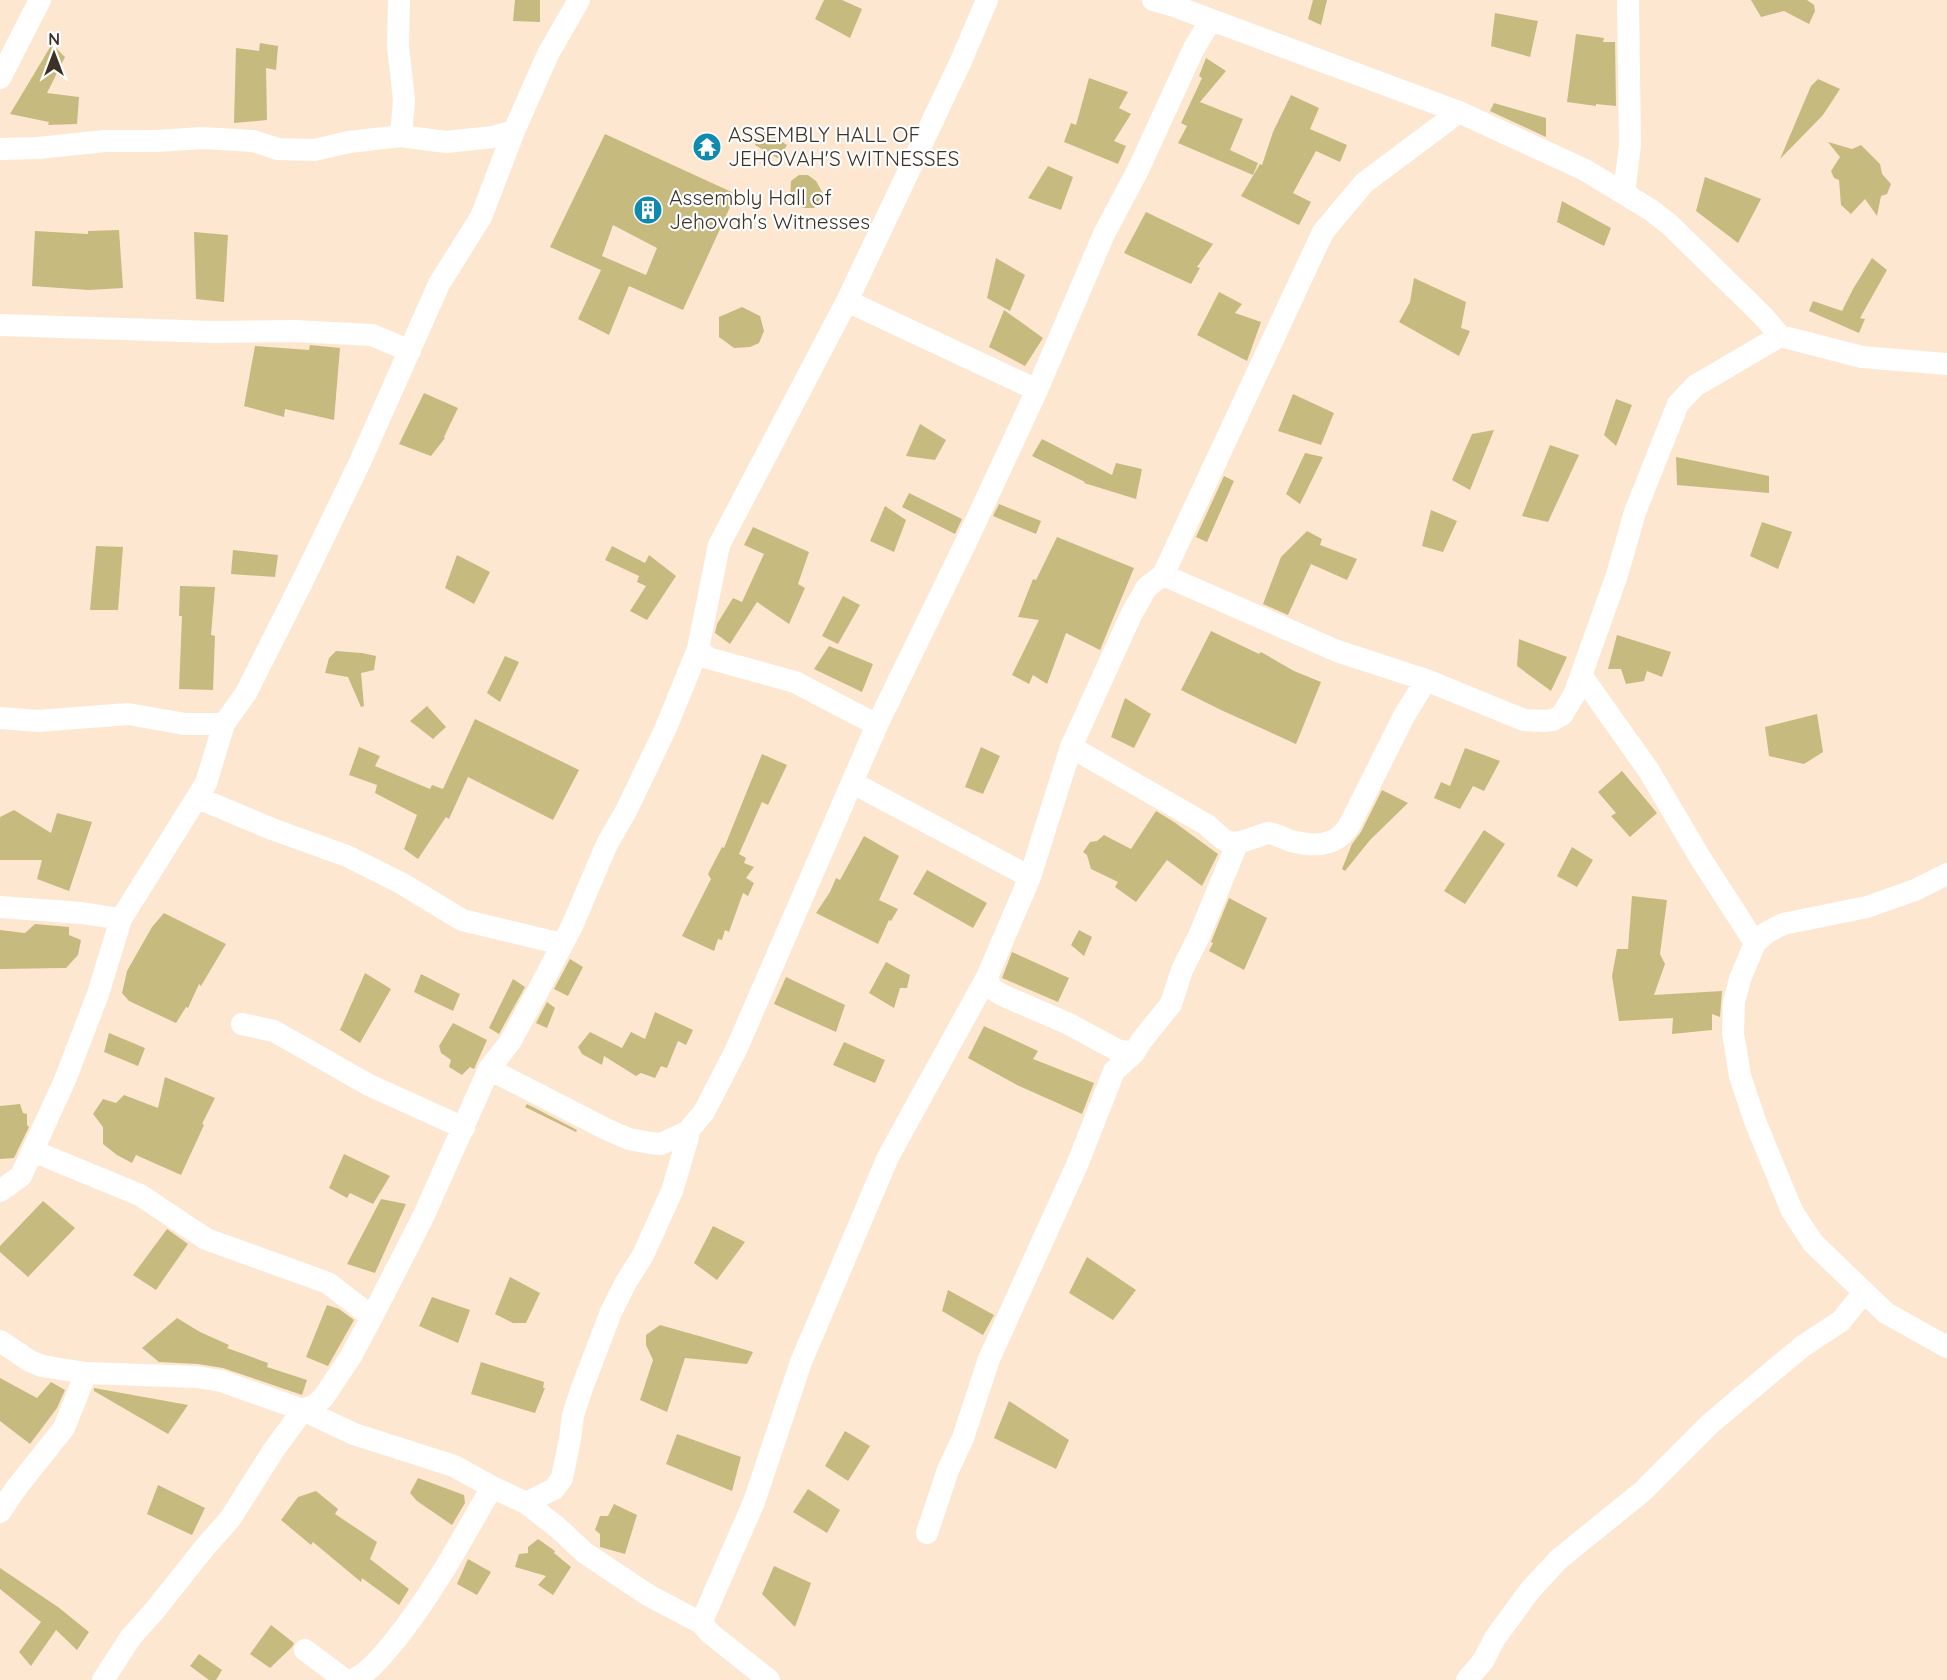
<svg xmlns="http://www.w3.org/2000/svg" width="1947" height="1680" font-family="Quicksand,sans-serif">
	<rect width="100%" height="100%" fill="#fee7d1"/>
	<path fill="#c7ba7f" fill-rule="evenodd" d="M515 0H540V22L513 21Z
		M824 0H842L862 9 850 38 815 19Z
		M1313 0H1327L1321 25 1308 19Z
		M1751 0H1807L1814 5 1815 11 1809 24 1784 11 1761 17Z
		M1495 13 1538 21 1530 57 1491 46Z
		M1576 34 1604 38 1603 42H1615L1616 106 1596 104V106L1567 102Z
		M260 43 278 46 276 70 266 68 267 120 234 123 236 48 259 51Z
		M52 44 65 57 47 93 79 97 77 124 48 125 49 122 10 114Z
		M1206 58 1226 71 1200 102 1243 119 1230 150 1258 163 1253 175 1178 143 1187 126 1181 123 1202 78 1199 76Z
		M1089 78 1128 92 1119 108 1131 114 1114 141 1126 146 1118 164 1064 142 1071 123 1076 125Z
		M1818 79 1840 89 1823 115 1780 159 1811 86Z
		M1291 95 1319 108 1310 129 1347 145 1340 162 1316 151 1293 193 1311 202 1299 225 1241 196 1260 164 1262 165 1273 132Z
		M1494 103 1546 118V137L1490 111Z
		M762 129 787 145 779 159 755 145Z
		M605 134 736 194 683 310 629 286 609 335 578 319 601 270 550 247ZM613 225 657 248 646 275 602 256Z
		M1828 142 1852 149 1861 145 1880 164 1882 174 1891 184 1887 194 1881 196 1877 216 1865 199 1851 214 1841 205 1839 180 1834 178 1831 171 1840 157Z
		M1048 166 1073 177 1061 210 1028 198Z
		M799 175H808L816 181 825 197 814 208H803L790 198 791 181Z
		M1705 177 1761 199 1738 243 1696 211Z
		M1562 201 1611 228 1604 246 1557 222Z
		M1146 212 1213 244 1197 267 1200 268 1191 284 1124 253Z
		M119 230 123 288 88 290 32 286 35 231 88 234V231Z
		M194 232 228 235 224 302 196 299Z
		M996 258 1025 275 1010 311 987 298Z
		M1872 258 1887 270 1860 318 1865 319 1859 333 1809 311 1813 301 1842 311 1853 289Z
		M1414 278 1466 302 1461 328 1470 331 1459 356 1399 322 1410 302Z
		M1219 292 1242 304 1235 313 1261 322 1247 361 1197 335Z
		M742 307 760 316 764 331 759 343 750 347 734 348 719 337V317Z
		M1004 310 1043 338 1025 366 989 347Z
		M310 345 340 348 334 420 285 409 284 417 244 406 255 346 309 350Z
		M424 393 458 408 444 437 445 438 431 456 399 444Z
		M1293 394 1334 413 1321 445 1278 431Z
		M1616 399 1632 405 1616 446 1604 435Z
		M920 424 946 440 935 460 906 456Z
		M1494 430 1470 490 1452 480 1472 434Z
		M1042 439 1112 475 1116 463 1142 469 1136 499 1084 483 1085 482 1032 456Z
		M1550 445 1579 455 1548 522 1522 516Z
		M1305 453 1323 457 1300 504 1286 494Z
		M1676 457 1769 476V493L1677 485Z
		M1224 476 1234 481 1207 542 1196 537Z
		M909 493 962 519 955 534 902 507Z
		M999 504 1041 521 1036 534 993 516Z
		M885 506 906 520 894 552 870 541Z
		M1431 510 1457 521 1443 552 1422 546Z
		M1762 522 1792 532 1778 569 1750 556Z
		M753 527 809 552 798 584 805 588 789 624 757 602 730 644 715 633 717 624 733 598 742 602 764 554 744 545Z
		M1307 531 1322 539 1320 545 1357 559 1347 580 1311 564 1288 615 1263 604 1281 557Z
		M1057 537 1134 568 1100 650 1066 633 1047 684 1033 675 1029 684 1012 675 1039 620 1018 617 1033 579 1036 580Z
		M96 546 123 547 118 610H90Z
		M612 546 645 563 649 555 676 576 647 620 630 611 646 586 637 582 639 576 605 560Z
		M233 550 278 555 275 577 231 574Z
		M457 555 490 572 474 604 445 588Z
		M180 586 215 587 211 635 215 636 213 690 179 689 182 616H179Z
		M843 596 860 605 838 644 822 636Z
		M1211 631 1259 654 1261 652 1294 671 1321 682 1296 744 1221 710 1181 690Z
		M1617 635 1671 652 1662 677 1647 671 1644 681 1626 684 1621 669H1608Z
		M1519 639 1567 657 1551 691 1517 666Z
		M829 646 873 664 862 692 814 669Z
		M336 651 362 653 376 656 374 670 361 673 364 706 361 707 348 677 325 673 329 658Z
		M505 656 519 662 500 702 487 693Z
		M1125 698 1151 714 1134 748 1111 737Z
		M427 706 446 727 433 739 410 721Z
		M1817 714 1823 752 1804 764 1769 756 1765 727Z
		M475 719 579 770 553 820 468 777 449 819 446 817 418 859 404 849 417 815 375 793 377 785 349 775 359 747 380 756 375 766 430 789 432 785 443 789Z
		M981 747 1000 756 983 794 965 787Z
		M1465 748 1500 761 1484 791 1473 786 1460 809 1434 798 1441 782 1450 786Z
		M762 754 787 765 768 805 762 802 739 854 746 858 744 863 754 867 746 878 754 883 748 896 743 893 729 932 725 930 722 940 718 939 714 951 682 936 711 879 708 874 722 847 724 848Z
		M1622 771 1657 813 1630 837 1611 816 1616 813 1598 792Z
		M1382 790 1408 803 1370 840 1345 871 1342 869 1352 844 1361 832Z
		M14 810 51 833 57 813 92 822 69 891 37 879 42 860H0V817Z
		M1156 811 1174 822 1218 854 1202 886 1167 860 1136 902 1115 887 1118 882 1091 869 1087 855 1083 852 1090 842 1097 841 1104 835 1131 849Z
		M1484 830 1505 844 1465 904 1444 891Z
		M864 836 899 856 879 900 898 909 891 921 889 920 878 944 816 913 830 892 836 878 840 880Z
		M1572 847 1593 860 1577 887 1557 876Z
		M927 870 987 903 973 928 913 894Z
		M1632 896 1667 900 1660 954 1665 964 1654 995 1722 991 1720 1017 1712 1014V1030L1672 1034 1673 1018 1619 1021 1612 976 1617 949H1628Z
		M1229 898 1267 918 1244 970 1209 951 1213 943 1211 942Z
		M164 913 226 944 201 986 199 984 188 1008 186 1007 176 1023 129 1001 122 993 127 971 152 927Z
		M35 924 69 927V935L81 940 78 955 66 968 0 969V930L25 933Z
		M1079 930 1092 937 1084 956 1071 945Z
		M1012 952 1069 978 1058 1002 1002 978Z
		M570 959 583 967 568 996 554 989Z
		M886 962 910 975 907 988H900L894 1008 869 993Z
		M365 973 391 989 360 1043 340 1030Z
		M421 974 460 994 453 1011 414 992Z
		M786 977 845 1005 836 1032 774 1004Z
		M513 979 525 987 499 1034 489 1028Z
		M547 1002 555 1008 547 1028 536 1023Z
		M655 1012 693 1030 686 1045 678 1041 667 1068 661 1066 655 1078 641 1073 636 1076 604 1056 602 1065 582 1054 578 1047 590 1032 622 1048 631 1032 645 1039Z
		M453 1023 487 1040 474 1069 470 1067 462 1075 449 1067 451 1060 441 1053 439 1046Z
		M984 1026 1038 1051 1033 1059 1094 1083 1082 1114 1017 1085 968 1058Z
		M109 1033 145 1048 138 1066 104 1052Z
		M844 1042 885 1060 875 1083 833 1065Z
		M165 1077 215 1098 202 1124 204 1125 181 1175 136 1155 132 1163 117 1155 103 1144V1127L93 1114 103 1099 116 1103 124 1095 158 1108Z
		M20 1104 23 1113 27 1114V1125L29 1127 14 1158 0 1159V1106Z
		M527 1104 577 1130 576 1132 525 1107Z
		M344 1154 390 1176 373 1204 350 1193 347 1198 329 1188Z
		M381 1199 406 1204 375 1273 347 1264Z
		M43 1201 75 1228 28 1277 0 1252V1246Z
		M713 1226 745 1242 717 1280 694 1263Z
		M167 1229 188 1244 156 1290 133 1275Z
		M1087 1257 1136 1290 1113 1320 1069 1293Z
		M510 1277 540 1293 526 1323H513L495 1314Z
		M948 1290 994 1315 983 1335 942 1311Z
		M432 1297 470 1310 458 1343 419 1326Z
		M327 1305 339 1309 354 1320 328 1366 306 1357Z
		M177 1318 200 1332 229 1345 227 1348 268 1363 267 1367 307 1380 302 1395 223 1368 198 1364 159 1362 142 1348Z
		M660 1325 706 1338 753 1352 747 1364 685 1358 667 1412 640 1400 653 1360 646 1345V1335Z
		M481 1362 544 1382 543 1388H545L535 1413 471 1394Z
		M0 1378 37 1398 51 1382 65 1390 57 1408 30 1444 0 1421Z
		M94 1388 188 1405 168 1434 94 1391Z
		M1009 1401 1069 1440 1056 1469 994 1438Z
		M845 1431 870 1446 848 1481 825 1466Z
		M677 1434 741 1457 732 1491 666 1464Z
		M418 1478 464 1495 465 1503 452 1525 417 1501 410 1493Z
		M158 1485 205 1508 192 1535 147 1514Z
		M808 1489 840 1510 827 1533 793 1512Z
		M316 1491 338 1509 335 1514 377 1542 370 1559 409 1589 399 1605 362 1578 361 1582 313 1542 311 1545 281 1520 298 1497Z
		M614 1504 637 1515 625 1554 600 1547V1534L595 1530 600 1516H608Z
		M538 1539 555 1551 554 1553 571 1567 553 1595 538 1585 546 1576 515 1567 519 1554 528 1553V1547Z
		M468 1559 491 1572 477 1595 457 1584Z
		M774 1566 811 1583 795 1627 762 1594Z
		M0 1568 58 1607 89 1632 77 1650 56 1630 31 1666 19 1652 41 1622 0 1589Z
		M271 1625 294 1643 292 1647 270 1668 250 1654Z
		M199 1654 222 1670 216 1680H209L190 1666Z"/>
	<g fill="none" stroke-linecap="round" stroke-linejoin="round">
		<path stroke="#fff" stroke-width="22" d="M399 0 398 46 404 100 401 136
			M1153 0 1174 6 1459 112 1585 170 1651 210 1670 225 1763 316 1780 336 1862 357 1947 364
			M0 78 40 0
			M0 149 38 148 105 141H156L203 138 253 141 278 149 314 150 349 142 401 136 446 142 493 137 514 131
			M1624 193 1630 145 1628 0
			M847 301 1037 390
			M0 325 214 332 295 331 372 335 410 351
			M1163 575 1337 651 1426 680 1524 720 1543 721 1553 720 1562 715 1574 695 1617 575 1635 512 1678 404 1695 386 1780 336
			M698 649 708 658 795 682 877 725
			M1581 675 1649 771 1699 856 1755 943
			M0 718 38 721 128 714 185 724H224
			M1071 747 1207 825C1228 844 1228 847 1256 837 1260 836 1265 833 1269 833 1276 834 1285 839 1291 841 1314 847 1336 847 1349 826L1404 716 1426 680
			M853 783 1030 877
			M198 798 272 829 347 856 401 883 462 920 562 944
			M1947 874 1915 890 1867 907 1783 924 1766 933 1755 943 1740 979 1734 1002 1733 1033 1740 1076 1755 1121 1792 1211 1813 1243 1886 1313 1947 1347
			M0 907 82 913 121 919
			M987 977 991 988 1002 995 1069 1024 1117 1050 1134 1053 1142 1040 1171 1004 1182 970 1199 936 1237 844
			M242 1024 274 1031 369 1085 464 1128
			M489 1069 608 1130 629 1139 650 1143 661 1144 687 1132 704 1112 736 1050 877 725 969 536 1037 390 1104 234 1138 170 1194 48 1211 20
			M33 1151 140 1195 206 1239 328 1283 372 1317
			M0 1191 21 1176 65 1080 98 994 121 919 206 783 224 724 246 693 304 578 360 462 439 284 481 217 514 131 548 54 579 0
			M0 1341 30 1361 42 1366 86 1373 197 1377 221 1381 303 1410 354 1434 454 1466 492 1487 526 1503 557 1527 585 1553 648 1595 701 1623 711 1634 769 1680
			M526 1503 554 1489 562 1478 570 1439 573 1415 582 1388 611 1312 626 1282 643 1255 672 1191 688 1137 687 1132
			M0 1512 17 1487 64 1428 86 1373
			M927 1533 948 1470 963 1438 989 1359 1077 1165 1114 1071 1134 1053
			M701 1623 754 1502 801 1362 888 1157 987 977 1030 877 1071 747 1132 613 1147 587 1163 575 1323 232 1364 183 1459 112
			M305 1650 345 1680
			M103 1680 131 1637 155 1610 206 1546 230 1519 273 1451 303 1410 315 1405 323 1398 351 1356 372 1317 424 1215 489 1069 510 1042 539 989 572 926 607 844 626 811 665 730 698 649 719 545 847 301 961 61 987 0
			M352 1680C370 1672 381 1657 393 1643 432 1595 461 1541 492 1487
			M1467 1680 1483 1661 1495 1638 1531 1589 1559 1559 1643 1491 1711 1423 1768 1375 1803 1346 1841 1321 1864 1292"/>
	</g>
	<defs>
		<g id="temple-disc" transform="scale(1.5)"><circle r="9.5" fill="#118bad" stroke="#fff"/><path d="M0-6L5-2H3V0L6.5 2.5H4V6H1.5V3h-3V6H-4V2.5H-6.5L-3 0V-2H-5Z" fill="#fff"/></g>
		<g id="building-disc" transform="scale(1.5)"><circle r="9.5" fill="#118bad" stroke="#fff"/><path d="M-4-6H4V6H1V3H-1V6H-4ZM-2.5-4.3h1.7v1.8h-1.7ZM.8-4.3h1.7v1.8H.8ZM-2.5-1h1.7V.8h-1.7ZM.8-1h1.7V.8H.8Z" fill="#fff"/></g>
	</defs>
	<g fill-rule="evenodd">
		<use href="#temple-disc" x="707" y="147"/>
		<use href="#building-disc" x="648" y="210"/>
	</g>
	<g text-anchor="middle" stroke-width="4.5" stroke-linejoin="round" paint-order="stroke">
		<g font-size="21" fill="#3d3228" stroke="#fff" text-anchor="start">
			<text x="728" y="142">ASSEMBLY HALL OF<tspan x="728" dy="24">JEHOVAH'S WITNESSES</tspan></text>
			<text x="669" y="205">Assembly Hall of<tspan x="669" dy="24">Jehovah's Witnesses</tspan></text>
		</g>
	</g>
	<g transform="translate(54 54)" stroke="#ffffff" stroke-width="4.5" paint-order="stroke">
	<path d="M0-4.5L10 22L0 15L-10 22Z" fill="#3d3228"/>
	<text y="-9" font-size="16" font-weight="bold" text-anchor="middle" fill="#3d3228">N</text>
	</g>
</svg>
